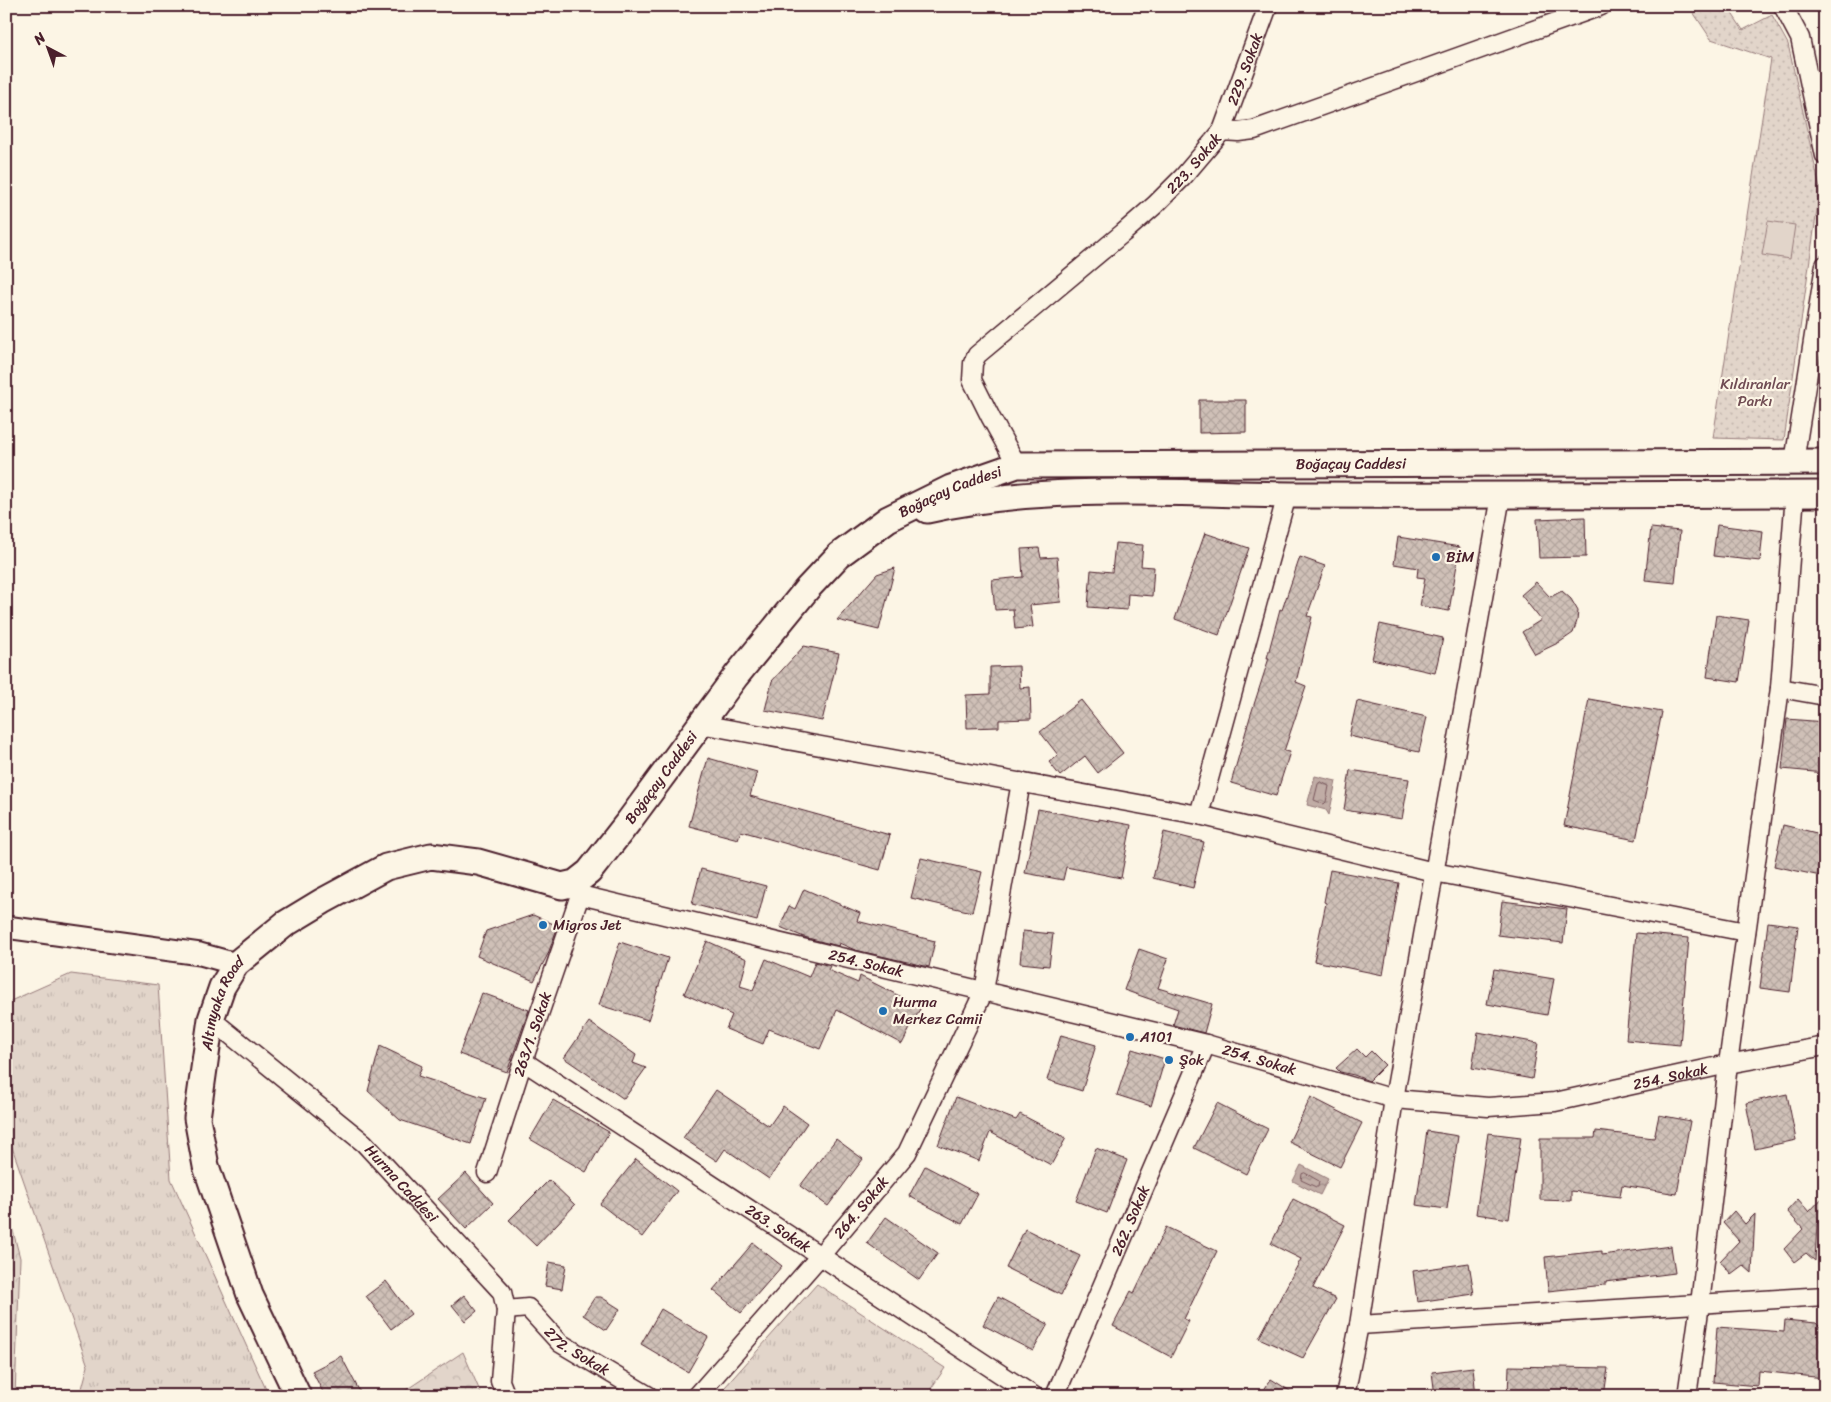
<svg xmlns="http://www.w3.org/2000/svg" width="1831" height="1402" font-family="Sriracha,sans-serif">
	<defs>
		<pattern id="grass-tufts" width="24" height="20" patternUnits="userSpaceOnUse" patternTransform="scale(1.25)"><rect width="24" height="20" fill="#e2d5ca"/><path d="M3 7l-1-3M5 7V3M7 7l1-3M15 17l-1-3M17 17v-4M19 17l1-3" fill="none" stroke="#c3b6ae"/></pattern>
		<pattern id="forest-crowns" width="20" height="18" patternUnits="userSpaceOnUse" patternTransform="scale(1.25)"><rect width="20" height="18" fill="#e2d5ca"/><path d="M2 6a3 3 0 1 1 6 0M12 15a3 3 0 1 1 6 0" fill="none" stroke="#c3b6ae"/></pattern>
		<pattern id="park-dots" width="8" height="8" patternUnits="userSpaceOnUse" patternTransform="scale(1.25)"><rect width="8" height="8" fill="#e2d5ca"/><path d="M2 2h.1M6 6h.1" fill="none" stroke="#c3b6ae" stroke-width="1.8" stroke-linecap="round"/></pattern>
		<pattern id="water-ripples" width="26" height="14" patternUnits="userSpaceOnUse" patternTransform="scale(1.25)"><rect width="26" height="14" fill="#c0aca5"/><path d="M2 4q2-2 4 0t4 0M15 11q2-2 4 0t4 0" fill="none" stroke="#9e8b87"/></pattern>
		<pattern id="building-cross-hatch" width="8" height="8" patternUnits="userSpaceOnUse" patternTransform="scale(1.25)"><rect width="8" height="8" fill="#cfc0b7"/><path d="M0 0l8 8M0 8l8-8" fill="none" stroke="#b3a59e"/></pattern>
	</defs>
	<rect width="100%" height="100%" fill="#fcf5e5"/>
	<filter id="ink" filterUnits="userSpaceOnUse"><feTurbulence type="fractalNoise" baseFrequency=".02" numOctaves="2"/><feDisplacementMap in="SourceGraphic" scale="10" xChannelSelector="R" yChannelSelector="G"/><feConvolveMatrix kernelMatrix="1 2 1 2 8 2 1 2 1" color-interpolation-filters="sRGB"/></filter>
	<g filter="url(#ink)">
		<path fill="url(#grass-tufts)" stroke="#967a7a" d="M71 974 158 985 171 1179 269 1396H80L88 1366 6 1130V1003Z
			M817 1284 945 1368 926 1396H717Z"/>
		<path fill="url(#forest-crowns)" stroke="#967a7a" d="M6 1204 20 1258 15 1396H6Z
			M463 1352 482 1396H397Z"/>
		<path fill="url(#park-dots)" stroke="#967a7a" d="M1689 6H1727L1743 30 1772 15 1788 44 1820 189 1784 440 1713 438 1771 59 1711 39Z"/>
		<path fill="#e2d5ca" stroke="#967a7a" d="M1768 221 1795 225 1790 259 1762 255Z"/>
		<path fill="url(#water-ripples)" stroke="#917474" d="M1315 776 1336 781 1329 815 1326 810 1307 805Z
			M1301 1165 1328 1179 1320 1195 1293 1181Z"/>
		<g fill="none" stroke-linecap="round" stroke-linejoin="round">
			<path stroke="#79575c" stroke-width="1" d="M1321 782 1329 786 1326 802 1324 804 1314 800 1318 784Z
				M1305 1173 1319 1181 1318 1187H1316L1301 1180 1302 1174Z"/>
		</g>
		<path fill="url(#building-cross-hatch)" stroke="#4a1f2b" d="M1199 400H1246V432L1199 433Z
			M1585 517 1586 557 1539 558 1537 519Z
			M1717 525 1763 531 1760 561 1713 556Z
			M1651 528 1680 531 1675 583 1645 580Z
			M1205 533 1249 548 1219 635 1175 619Z
			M1398 537 1460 547 1449 611 1420 606 1425 578 1417 577 1418 568 1394 564Z
			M1115 543 1143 545 1141 566 1154 567 1152 596 1128 594 1127 610 1088 607 1091 570 1112 572Z
			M1039 548 1041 558 1057 557 1061 602 1030 605 1033 627 1015 629 1013 609 995 610 992 580 1023 577 1021 549Z
			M1300 557 1325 566 1307 616 1312 617 1296 682 1306 686 1284 751 1290 752 1276 796 1231 783 1250 717 1269 658H1267L1280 609 1282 610Z
			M895 568 879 630 837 620 877 574Z
			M1536 582 1550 597 1562 591 1571 599 1578 611 1577 621 1573 633 1560 642 1535 654 1522 632 1541 620 1521 595Z
			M1716 615 1749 620 1739 682 1707 677Z
			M1380 624 1443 638 1435 673 1372 659Z
			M804 646 839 653 822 721 765 710 772 681Z
			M1019 666 1020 688 1030 687 1031 719 999 720V727L967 728 966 695 990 694V667Z
			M1589 699 1662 712 1636 840 1564 826Z
			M1081 700 1123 753 1098 773 1085 756 1060 776 1049 762 1058 755 1040 732Z
			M1357 701 1427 717 1419 752 1349 736Z
			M1787 719 1825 722V773L1782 769Z
			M708 758 757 772 750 796 890 835 880 870 741 831 738 839 689 826Z
			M1350 770 1409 779 1402 819 1344 810Z
			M1038 809 1099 821V819L1131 825 1121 878 1066 867 1063 880 1025 873Z
			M1783 825 1825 835V877L1774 866Z
			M1164 832 1204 842 1193 888 1153 878Z
			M921 858 982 872 972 912 911 898Z
			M701 869 766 886 757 921 692 904Z
			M1330 870 1399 883 1383 975 1314 961 1326 903 1324 902Z
			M804 889 860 913 857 921 935 941 929 967 855 950 839 943 838 946 804 937 780 927 789 906 795 909Z
			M1502 901 1567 909 1563 943 1498 935Z
			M533 915 558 926 548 954 534 981 477 956 486 931Z
			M1768 922 1798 926 1790 992 1760 988Z
			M1023 931 1053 934 1049 966 1020 963Z
			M1636 933 1689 938 1680 1045 1626 1040Z
			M707 941 747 959 740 986 753 990 766 959 809 977 815 962 830 966 828 970 858 983 860 976 921 1007 902 1044 837 1010 820 1049 769 1029 763 1044 726 1029 732 1015 684 994Z
			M620 942 668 958 648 1020 599 1005Z
			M1139 949 1168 959 1158 988 1212 1004 1204 1033 1173 1025 1178 1009 1124 990Z
			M1494 969 1554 979 1547 1015 1487 1004Z
			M482 993 529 1010 507 1072 459 1054Z
			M589 1022 636 1055 633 1063 646 1068 624 1099 564 1058Z
			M1478 1032 1538 1043 1532 1079 1472 1068Z
			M1061 1035 1096 1045 1082 1091 1047 1080Z
			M380 1046 422 1066 418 1076 486 1098 471 1144 400 1120 368 1091Z
			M1132 1049 1165 1059 1151 1106 1117 1095Z
			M1357 1049 1365 1057 1371 1051 1385 1065 1369 1081 1354 1075 1340 1072 1336 1068Z
			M716 1090 769 1126 783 1106 807 1123 769 1179 725 1149 717 1161 683 1138Z
			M1787 1094 1796 1140 1755 1149 1746 1103Z
			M956 1097 1016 1120 1020 1114 1066 1138 1051 1165 990 1132 979 1161 938 1145Z
			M1311 1097 1362 1123 1340 1167 1289 1142Z
			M553 1100 609 1132 586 1172 530 1139Z
			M1217 1103 1268 1129 1246 1174 1194 1148Z
			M1659 1115 1690 1121 1677 1194 1622 1185 1620 1197 1571 1191V1201L1540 1200V1138H1595L1596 1131 1654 1138Z
			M1427 1131 1458 1136 1447 1209 1416 1205Z
			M1488 1133 1521 1137 1509 1219 1476 1214Z
			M836 1139 863 1159 828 1206 800 1186Z
			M1096 1148 1127 1160 1107 1213 1076 1201Z
			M636 1159 677 1191 642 1237 600 1204Z
			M925 1166 978 1194 962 1224 909 1196Z
			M466 1173 493 1203 466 1229 438 1199Z
			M549 1180 575 1205 536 1246 509 1220Z
			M1825 1195V1216L1817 1224 1815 1261 1806 1253 1794 1262 1784 1249 1803 1229 1787 1211 1798 1199 1809 1212Z
			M1293 1199 1345 1225 1313 1288 1336 1299 1303 1358 1259 1338 1301 1259 1271 1244Z
			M1734 1211 1745 1224 1755 1214 1752 1273 1743 1265 1731 1274 1720 1261 1739 1241 1723 1223Z
			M886 1217 938 1253 919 1280 867 1243Z
			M1166 1227 1217 1251 1184 1319 1189 1321 1171 1357 1113 1326 1131 1291 1134 1293Z
			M1025 1229 1080 1256 1061 1295 1006 1268Z
			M753 1243 782 1266 741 1313 713 1290Z
			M1671 1246 1675 1273 1605 1282V1285L1548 1291 1545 1257 1602 1251V1255Z
			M549 1262 566 1265 562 1289 545 1286Z
			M1469 1263 1474 1294 1417 1302 1413 1271Z
			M386 1281 411 1314 391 1329 366 1296Z
			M464 1295 477 1311 465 1321 452 1305Z
			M595 1297H601L620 1309 606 1330 583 1315Z
			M998 1297 1048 1324 1033 1351 983 1325Z
			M661 1309 708 1337 688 1372 641 1344Z
			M1785 1320 1816 1323 1825 1332 1824 1378 1759 1371 1758 1386 1713 1382 1717 1327 1784 1332Z
			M341 1356 362 1396H325L312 1371Z
			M1509 1366 1608 1368 1604 1396H1508Z
			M1473 1367 1476 1396H1435L1432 1372Z
			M1271 1379 1298 1396H1260Z"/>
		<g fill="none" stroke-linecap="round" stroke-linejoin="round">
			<g stroke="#4a1f2b" stroke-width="21">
				<g id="minor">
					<path d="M1783 6 1800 38 1825 156"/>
					<path id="s1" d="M1222 131 1268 6"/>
					<path d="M1794 462 1825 265"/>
					<path id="s2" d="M1017 465 991 418 972 380 973 363 977 355 1123 233 1155 205 1183 177 1222 131 1238 132 1254 130 1601 6"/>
					<path d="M1780 688 1825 696"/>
					<path d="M700 724 1199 815 1434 872 1746 932"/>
					<path d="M1199 815 1287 495"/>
					<path id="s3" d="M580 895 1206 1044 1394 1099 1488 1107 1555 1102 1728 1064 1825 1046"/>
					<path id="s4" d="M211 1019 364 1143 502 1292 506 1310 500 1381 506 1396"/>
					<path id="s5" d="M523 1061 1034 1396"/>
					<path id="s6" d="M487 1173 523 1061 580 895"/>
					<path id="s7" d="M506 1310 528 1308 560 1343 649 1396"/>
					<path d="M1359 1325 1825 1296"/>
					<path id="s8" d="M697 1396 820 1256 907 1153 984 991 1021 782"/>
					<path id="s9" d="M1055 1396 1206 1044"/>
					<path d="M1345 1396 1359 1325 1394 1099 1501 496"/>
					<path d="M1687 1396 1700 1304 1728 1064 1780 688 1795 494"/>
				</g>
			</g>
			<g stroke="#4a1f2b" stroke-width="25">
				<path id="tertiary" d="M6 927 200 954 236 964"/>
			</g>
			<g stroke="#4a1f2b" stroke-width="29">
				<g id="secondary">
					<path d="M927 510C1049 483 1176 494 1300 495 1475 496 1650 494 1825 494"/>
					<path id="s10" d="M298 1396 250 1295 206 1166 197 1118 211 1019 222 987 236 964 285 924 323 901 386 867 431 856 478 862 562 886 575 883 589 872 629 821 736 676 807 589 839 555 888 519 951 488 1017 465 1825 462"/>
				</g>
			</g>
			<use href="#minor" stroke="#fcf5e5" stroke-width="18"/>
			<use href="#tertiary" stroke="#fcf5e5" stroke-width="21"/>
			<use href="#secondary" stroke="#fcf5e5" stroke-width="25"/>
		</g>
	</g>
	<g fill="#1f6fb2" stroke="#fcf5e5" stroke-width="2">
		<circle cx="1436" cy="557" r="5"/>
		<circle cx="543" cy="925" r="5"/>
		<circle cx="883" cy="1011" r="5"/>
		<circle cx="1130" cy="1037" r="5"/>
		<circle cx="1169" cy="1060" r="5"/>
	</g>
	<g text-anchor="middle" stroke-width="4.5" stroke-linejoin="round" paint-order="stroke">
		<g font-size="15" fill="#4a1f2b" stroke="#fcf5e5">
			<text dy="5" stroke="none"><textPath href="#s1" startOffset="66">229. Sokak</textPath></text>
			<text dy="5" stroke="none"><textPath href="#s2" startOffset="412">223. Sokak</textPath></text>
			<text dy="5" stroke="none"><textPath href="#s10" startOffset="1788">Boğaçay Caddesi</textPath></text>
			<text dy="5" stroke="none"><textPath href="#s10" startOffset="1382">Boğaçay Caddesi</textPath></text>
			<text dy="5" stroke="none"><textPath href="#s10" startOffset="968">Boğaçay Caddesi</textPath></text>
			<text dy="5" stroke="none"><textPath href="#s3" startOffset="294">254. Sokak</textPath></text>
			<text dy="5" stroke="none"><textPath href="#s10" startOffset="415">Altınyaka Road</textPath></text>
			<text dy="5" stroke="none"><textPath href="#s6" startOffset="146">263/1. Sokak</textPath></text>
			<text dy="5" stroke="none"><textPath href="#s3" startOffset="699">254. Sokak</textPath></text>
			<text dy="5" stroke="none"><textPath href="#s3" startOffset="1119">254. Sokak</textPath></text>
			<text dy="5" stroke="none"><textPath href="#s4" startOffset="252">Hurma Caddesi</textPath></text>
			<text dy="5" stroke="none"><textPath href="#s8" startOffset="250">264. Sokak</textPath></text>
			<text dy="5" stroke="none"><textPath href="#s9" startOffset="191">262. Sokak</textPath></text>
			<text dy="5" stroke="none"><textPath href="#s5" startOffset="305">263. Sokak</textPath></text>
			<text dy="5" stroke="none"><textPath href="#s7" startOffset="88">272. Sokak</textPath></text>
		</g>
		<g font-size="15" fill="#704c53" stroke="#fcf5e5">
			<text x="1755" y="389">Kıldıranlar<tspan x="1755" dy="17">Parkı</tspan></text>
		</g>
		<g font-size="15" fill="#4a1f2b" stroke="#fcf5e5" text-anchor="start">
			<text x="1446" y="562">BİM</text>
			<text x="553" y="930">Migros Jet</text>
			<text x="893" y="1007">Hurma<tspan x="893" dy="17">Merkez Camii</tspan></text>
			<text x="1140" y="1042">A101</text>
			<text x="1179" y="1065">Şok</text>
		</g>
	</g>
	<rect width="1831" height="1402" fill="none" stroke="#fcf5e5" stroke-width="25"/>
	<rect x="12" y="12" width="1806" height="1377" fill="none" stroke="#4a1f2b" stroke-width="2" filter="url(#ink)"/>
	<g transform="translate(48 48) rotate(319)" stroke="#fcf5e5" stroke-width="4" paint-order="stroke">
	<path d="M0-4L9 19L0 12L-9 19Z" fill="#4a1f2b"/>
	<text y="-8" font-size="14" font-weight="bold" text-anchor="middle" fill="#4a1f2b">N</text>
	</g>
</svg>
